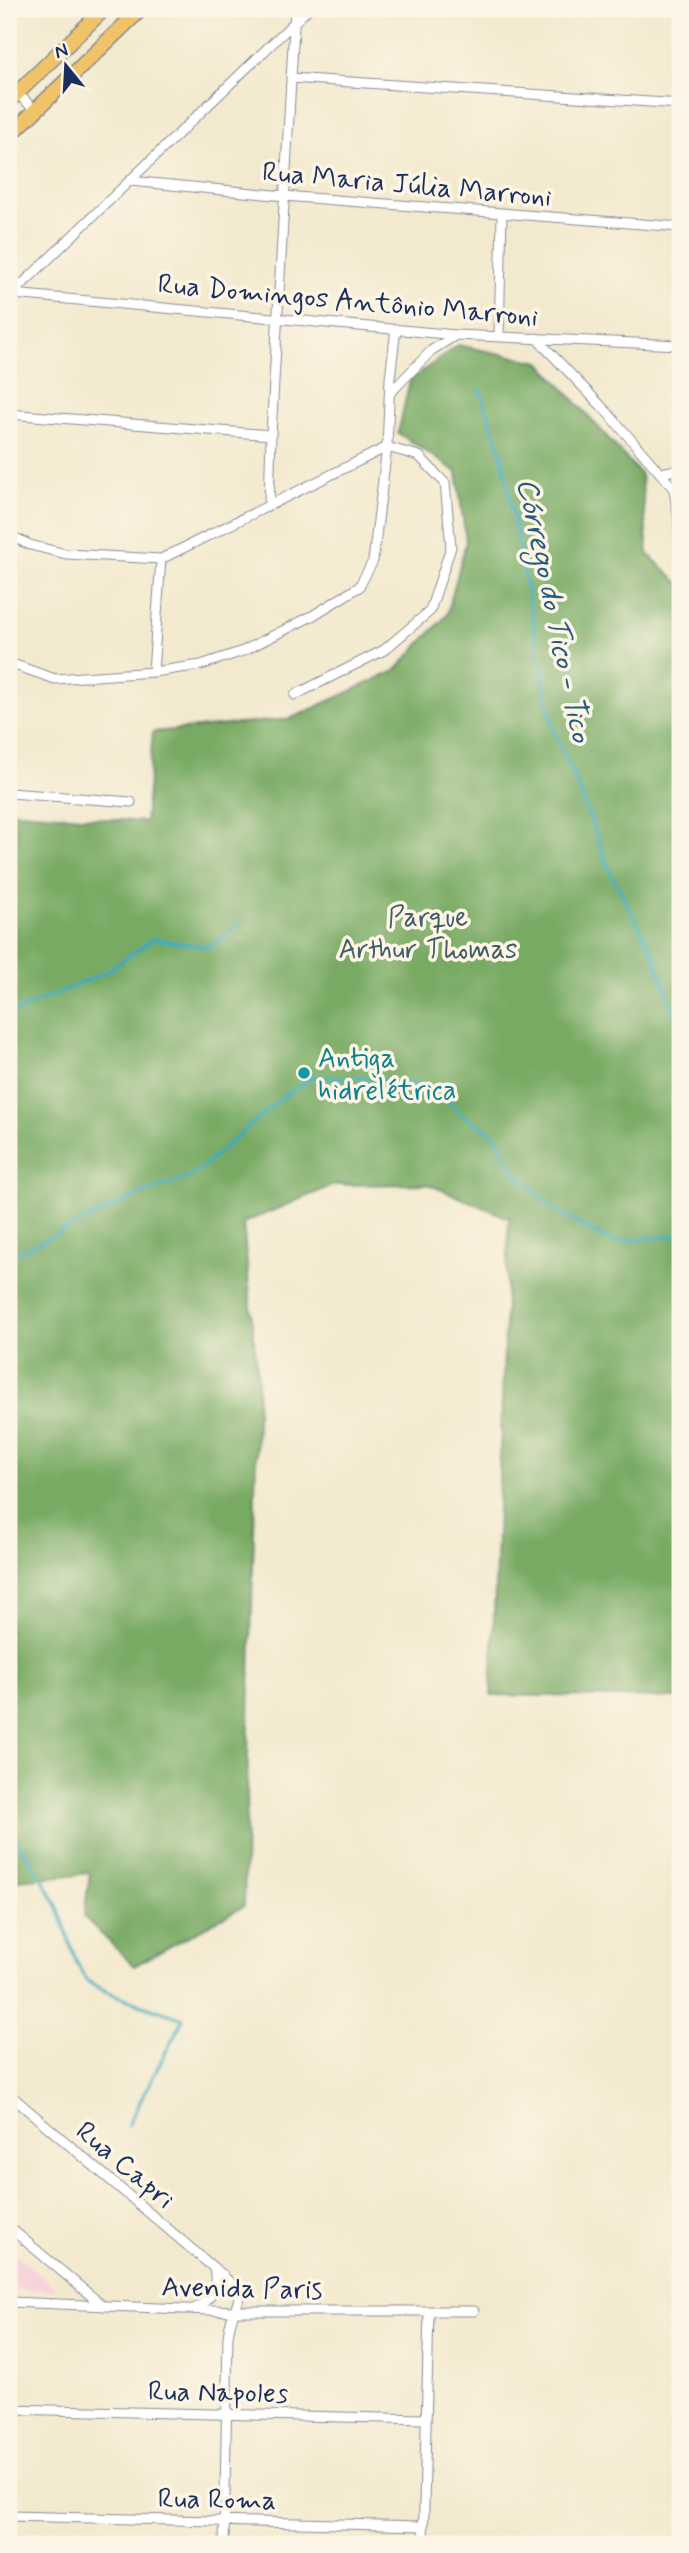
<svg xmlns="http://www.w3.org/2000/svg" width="689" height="2553" font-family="Mynerve,sans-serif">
	<rect width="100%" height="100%" fill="#fcf5e5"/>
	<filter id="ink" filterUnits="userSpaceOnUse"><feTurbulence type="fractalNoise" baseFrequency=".0143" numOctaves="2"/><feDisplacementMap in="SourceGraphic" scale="14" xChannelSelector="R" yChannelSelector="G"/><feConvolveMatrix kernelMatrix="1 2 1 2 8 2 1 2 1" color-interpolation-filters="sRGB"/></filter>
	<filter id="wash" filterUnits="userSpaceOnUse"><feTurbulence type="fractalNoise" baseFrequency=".00686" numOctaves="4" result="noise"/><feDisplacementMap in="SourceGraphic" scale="28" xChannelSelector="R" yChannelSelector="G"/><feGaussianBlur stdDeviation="1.57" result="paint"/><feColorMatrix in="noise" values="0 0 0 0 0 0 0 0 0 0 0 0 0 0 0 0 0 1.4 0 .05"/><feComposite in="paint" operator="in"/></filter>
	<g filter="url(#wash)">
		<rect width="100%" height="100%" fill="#f3e9ce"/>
		<path fill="#f5cfda" d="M9 2248 57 2290 9 2289Z"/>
		<path fill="#78aa64" stroke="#4a6c61" stroke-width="2" d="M458 345 540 362 641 475 648 554 680 584V1504L677 1506 680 1536V1698L491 1695 509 1218 428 1184 334 1185 243 1223 258 1380 244 1906 134 1966 84 1917 90 1873 9 1881V811L145 822 153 732 290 719 395 671 447 615 466 542 457 472 398 433 410 380Z"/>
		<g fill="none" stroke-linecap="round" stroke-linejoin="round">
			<path stroke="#3baab9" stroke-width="3.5" d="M480 389 502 455 553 729 576 781 608 867 653 953 680 1028
				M9 1015 108 971 153 939 210 947 241 923
				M9 1257 138 1195 192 1176 280 1099 313 1077 364 1078 407 1082 437 1091 462 1115 494 1134 516 1174 551 1206 577 1223 612 1242 680 1235
				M9 1828C27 1856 49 1885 61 1916 69 1936 74 1966 88 1981 99 1992 165 2012 183 2019L128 2125"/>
		</g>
	</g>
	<g filter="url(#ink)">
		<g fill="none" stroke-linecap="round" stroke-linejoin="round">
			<g stroke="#878c96" stroke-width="11">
				<path id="minor" d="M291 78 680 104
					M13 93H17L36 111
					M130 181 284 196 680 227
					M13 294 456 335 680 345
					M10 296 308 9
					M499 336 502 214
					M536 338 607 412 674 489 678 515 680 575
					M390 393 432 350 456 335
					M9 414 271 435
					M661 473 680 469
					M269 504 271 435 295 9
					M9 535 30 545 66 554 161 559 387 447
					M9 663 55 679 153 672 201 665 243 651 312 616 359 587 373 561 387 447 390 378 396 329
					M153 672 161 559
					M295 695 384 650 430 611 451 547 445 483 419 456 387 447
					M9 793 131 802
					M9 2094 214 2268C255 2303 234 2293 228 2336L224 2544
					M9 2227 103 2306
					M9 2302 234 2311H474
					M194 2309C213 2298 218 2289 214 2268
					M9 2409 425 2419
					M9 2516 423 2526
					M423 2544 429 2312"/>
			</g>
			<g stroke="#878c96" stroke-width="17">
				<path id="primary" d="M9 101 104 9
					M9 136 141 9"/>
			</g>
			<use href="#minor" stroke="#fff" stroke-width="9"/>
			<use href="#primary" stroke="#f1c369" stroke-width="14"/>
		</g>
	</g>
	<circle fill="#0f9aa8" stroke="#fcf5e5" stroke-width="2.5" cx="304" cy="1073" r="7"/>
	<g text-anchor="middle" stroke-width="7" stroke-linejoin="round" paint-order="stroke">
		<g font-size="28" fill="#1b2f5e" stroke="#fcf5e5">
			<text transform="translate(407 183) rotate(5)" y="10">Rua Maria Júlia Marroni</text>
			<text transform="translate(348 299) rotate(5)" y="10">Rua Domingos Antônio Marroni</text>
			<text transform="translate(126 2164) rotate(40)" y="10">Rua Capri</text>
			<text transform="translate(242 2287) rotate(1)" y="10">Avenida Paris</text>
			<text transform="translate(218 2391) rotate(1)" y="10">Rua Napoles</text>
			<text transform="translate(217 2498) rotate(1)" y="10">Rua Roma</text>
		</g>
		<g font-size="28" fill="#405c64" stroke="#fcf5e5">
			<text x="428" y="926">Parque<tspan x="428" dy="32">Arthur Thomas</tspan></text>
		</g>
		<g font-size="28" fill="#0d838f" stroke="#fcf5e5" text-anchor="start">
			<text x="318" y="1067">Antiga<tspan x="318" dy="32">hidrelétrica</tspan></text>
		</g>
		<g font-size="30" font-style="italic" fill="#265a7e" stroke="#fcf5e5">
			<text transform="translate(555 610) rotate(78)" y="10">Córrego do Tico - Tico</text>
		</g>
	</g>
	<rect width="689" height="2553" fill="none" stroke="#fcf5e5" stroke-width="35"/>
	<g transform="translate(66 66) rotate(342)" stroke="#fcf5e5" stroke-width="5" paint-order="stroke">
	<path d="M0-5L12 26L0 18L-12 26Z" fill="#1b2f5e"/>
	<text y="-10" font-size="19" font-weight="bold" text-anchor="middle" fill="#1b2f5e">N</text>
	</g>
</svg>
